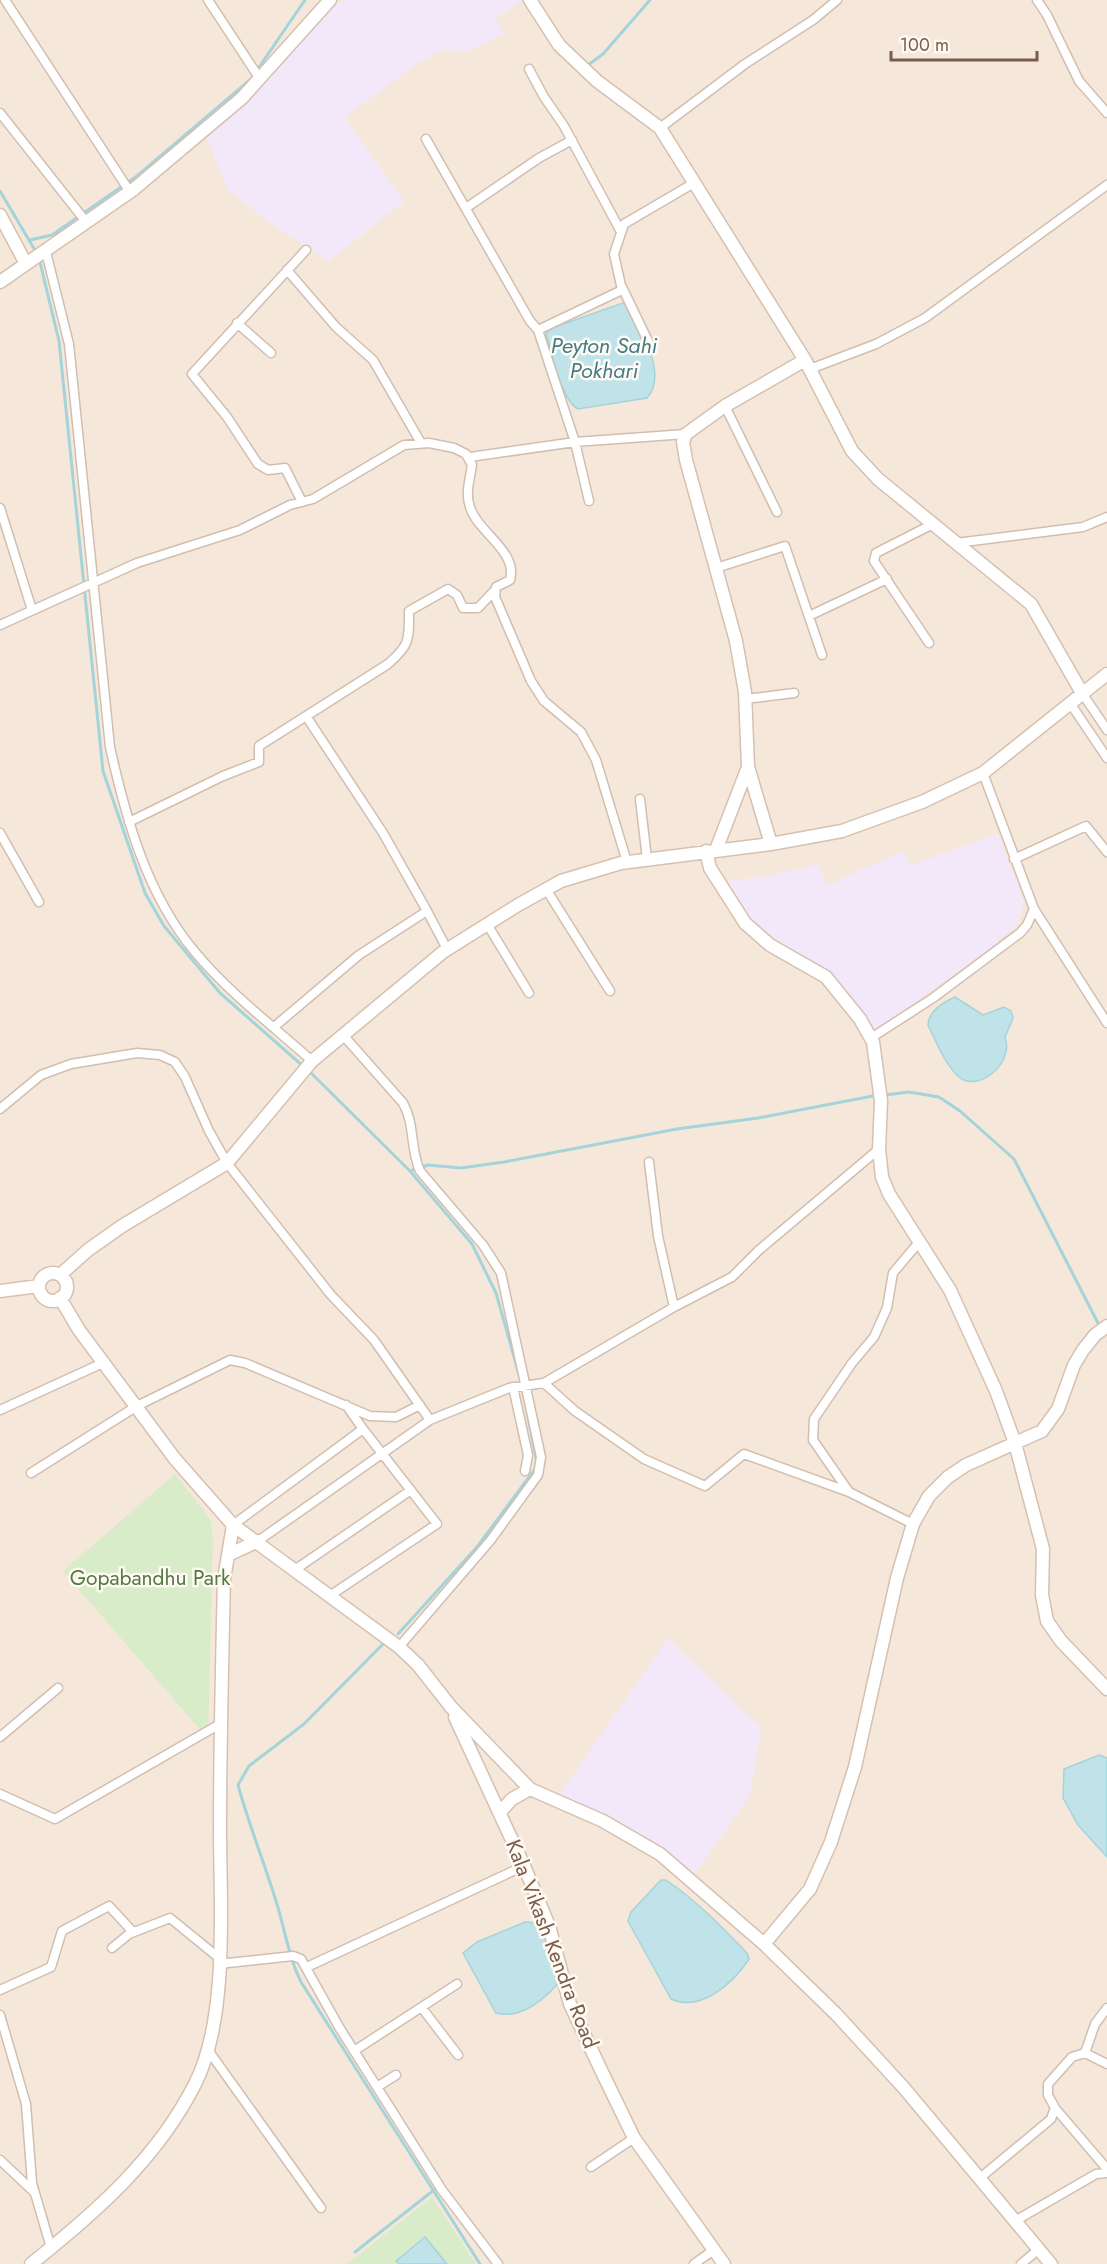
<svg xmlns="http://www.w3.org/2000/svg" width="1107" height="2264" font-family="Jost,sans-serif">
	<rect width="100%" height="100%" fill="#fdf6ec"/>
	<path fill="#f5e8da" d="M0 0H1107V2264H0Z"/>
	<path fill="#f3e8fa" d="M342 0H522L495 19 505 34 464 52 443 49 412 67 345 117 404 202 329 261 271 224 227 189 206 135 321 16Z
		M998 834 1024 903 1016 927 997 940 999 943 874 1031 861 1011 827 970 769 937 740 907 723 882 766 876 817 865 828 885 904 851 911 865Z
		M668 1639 761 1727 750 1796 693 1876 557 1798Z"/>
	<path fill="#d8ecc9" d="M175 1474 210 1519 213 1536 208 1739 63 1571Z
		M432 2197 476 2264H347Z"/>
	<path fill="#bfe3e8" stroke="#a5d3da" stroke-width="1.5" d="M626 302C639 327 669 374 647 398L578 409C561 400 552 353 546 334L549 329Z
		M955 997 983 1015 1004 1007 1011 1011 1013 1018 1005 1037C1015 1063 978 1093 959 1077 945 1065 936 1041 928 1025 928 1011 944 1002 955 997Z
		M1099 1755 1107 1758V1857L1078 1825 1063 1798 1064 1769Z
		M661 1880H666C697 1901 721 1926 747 1953L749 1959C734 1982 701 2013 671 1999L628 1921 631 1912Z
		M525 1922 536 1923 561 1967 562 1978C547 1998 521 2020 496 2013L463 1953 477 1942Z
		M425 2237 447 2264H399L396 2261Z"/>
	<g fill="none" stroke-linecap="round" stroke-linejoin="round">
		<path stroke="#a5d3da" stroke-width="3" d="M588 65 603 54 650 0
			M0 191 36 252
			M30 240 52 235 137 176 251 79 305 0
			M39 258 59 341 103 771 145 893 164 926 220 993 304 1067
			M309 1071 410 1171 472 1244 496 1293 520 1378
			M885 1095 909 1092 939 1097 960 1111 1014 1159 1100 1327
			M410 1171 428 1165 461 1168 504 1162 677 1129 758 1118 878 1095
			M524 1396 537 1463
			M398 1634 477 1547 535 1469
			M383 1644 304 1724 249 1766 238 1785C249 1825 264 1862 276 1901 285 1929 288 1956 301 1982L480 2264
			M355 2252 434 2190"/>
		<g stroke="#d1beb0" stroke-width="11">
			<path id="street" d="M5 0 130 192
				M208 0 260 79
				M1037 0 1047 15 1079 81 1107 113
				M529 69 544 97 564 126 620 230
				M0 113 87 223
				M660 128 745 64 813 20 837 0
				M426 139 530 321 538 330
				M466 208 539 158 572 140
				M46 252 69 344 110 747C126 819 147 895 195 952 229 993 273 1026 312 1061
				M287 270 336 327 373 360 421 443
				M622 287 648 341
				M237 323 271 353
				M810 369 876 344 925 318 1107 185
				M725 406 777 512
				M470 457 575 442 686 434
				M589 501 575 442 538 330 622 290 614 254 624 224 694 183
				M302 502 285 468 268 470 258 464 227 417 192 374 306 250
				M0 508 32 610
				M956 543 1083 527 1107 517
				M716 568 785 546 822 655
				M809 616 887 579
				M0 625 137 563 240 530 290 505 313 499 404 445 429 443 454 448 466 454 472 465C470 479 465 493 470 507 478 533 518 551 510 580L496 587 495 597 531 681 544 701 581 732 596 760 627 862
				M929 643 874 561 876 553 933 524
				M1082 693 1107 730
				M745 699 794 693
				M1070 703 1107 758
				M983 773 1034 909 1107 1023
				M640 799 647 859
				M129 822 223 776 259 762V746L388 664C410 645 409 640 409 611L448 589 457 595 463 608H478L494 591
				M0 833 39 902
				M1014 859 1086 826 1107 852
				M546 889 610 991
				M427 911 447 949
				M487 924 529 993
				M274 1027 359 955 427 911 383 833 306 716
				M343 1035 403 1103C415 1124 410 1149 420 1171L483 1245 501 1273 541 1457 538 1475 490 1541 399 1647
				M871 1038 933 998 1020 933 1027 925 1034 909
				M0 1109 41 1075 71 1064 137 1053 160 1055 175 1062 185 1077 209 1131 227 1163 331 1295 374 1340 430 1420
				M649 1162 658 1236 674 1307
				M544 1383 674 1307 732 1277 759 1250 879 1149
				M513 1387 528 1455 525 1471
				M0 1410 105 1362
				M31 1473 137 1406 230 1360 245 1363 370 1416 396 1417 420 1405
				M849 1492 913 1524
				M233 1525 363 1429 346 1405
				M258 1541 430 1420 509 1388 544 1383 575 1411 644 1459 705 1486 744 1454 849 1492 813 1440 814 1419 852 1363 874 1337 887 1308 893 1273 919 1242
				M296 1569 411 1490
				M331 1595 437 1524 363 1429
				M0 1737 58 1688
				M0 1794 55 1819 220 1724
				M112 1948 129 1934 170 1918 219 1958
				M219 1964 293 1956 301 1959 339 2027 442 2190 498 2264
				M307 1967 524 1866
				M0 1990 51 1967 62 1931 109 1906 133 1932
				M422 2008 458 2055
				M0 2015 26 2104 32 2183 51 2248
				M208 2050 321 2208
				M354 2051 457 1984
				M1085 2053 1095 2024 1107 2008
				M377 2087 396 2075
				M1055 2108 1107 2169
				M0 2160 34 2192
				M591 2167 634 2138
				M980 2178 1051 2119 1055 2108 1048 2095V2084L1072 2057 1085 2053 1107 2064
				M1015 2221 1096 2174 1107 2173
				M694 2264 715 2249
				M1021 2264 1039 2249"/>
		</g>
		<g stroke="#d6c0b0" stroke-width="15">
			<path id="secondary" d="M530 0 559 45 597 81 660 128 805 360 852 451 878 479 1031 604 1082 693
				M0 215 26 264
				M0 282 134 189 242 98 330 0
				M771 844 748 767 745 692 736 641 686 460 683 442 686 434 725 406 805 360
				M716 850 748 767
				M706 851 710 868 745 923 770 945 826 977 860 1019 873 1042 881 1101 879 1149 882 1177 889 1194 950 1290 996 1391 1015 1443 1043 1549 1042 1595 1047 1621 1061 1641 1107 1689
				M39 1287a14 14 0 1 1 28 0a14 14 0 1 1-28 0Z
				M60 1275 88 1250 122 1226 227 1163 312 1061 443 952 518 905 561 881 621 863 771 844 842 831 922 802 983 773 1107 674
				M0 1291 39 1286
				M60 1298 79 1330 175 1459 233 1525 399 1647 418 1665 451 1707 530 1789 603 1821 660 1854 764 1944 836 2014 904 2088 1051 2264
				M228 1555 258 1541
				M455 1717 524 1866 549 1926 570 2004 601 2070 634 2138 724 2264
				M500 1812 512 1799 530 1789
				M764 1944 810 1889 831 1842 855 1767 897 1578 913 1524 929 1496 948 1477 966 1465 1042 1431 1058 1409 1074 1365 1083 1350 1095 1335 1107 1326
				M31 2264C95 2213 157 2159 195 2084 229 2018 220 1903 220 1829 220 1745 222 1662 224 1579L233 1525"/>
		</g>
		<use href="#street" stroke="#fff" stroke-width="8"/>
		<use href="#secondary" stroke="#fff" stroke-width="12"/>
	</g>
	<g text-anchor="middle" stroke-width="5" stroke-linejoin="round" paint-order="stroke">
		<g font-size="21" fill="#537a41" stroke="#fffaf3">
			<text x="150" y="1585">Gopabandhu Park</text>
		</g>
		<g font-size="21" fill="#7a5c4d" stroke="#fffaf3">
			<text transform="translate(552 1944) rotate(69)" y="7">Kala Vikash Kendra Road</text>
		</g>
		<g font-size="22" font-style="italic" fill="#437c86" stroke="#fffaf3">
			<text x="604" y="353">Peyton Sahi<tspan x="604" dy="25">Pokhari</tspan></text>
		</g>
	</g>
	<path d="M891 51v9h146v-9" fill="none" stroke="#7a5c4d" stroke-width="3"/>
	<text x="900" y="51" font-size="18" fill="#7a5c4d" stroke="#fffaf3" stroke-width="4.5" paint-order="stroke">100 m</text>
</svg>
